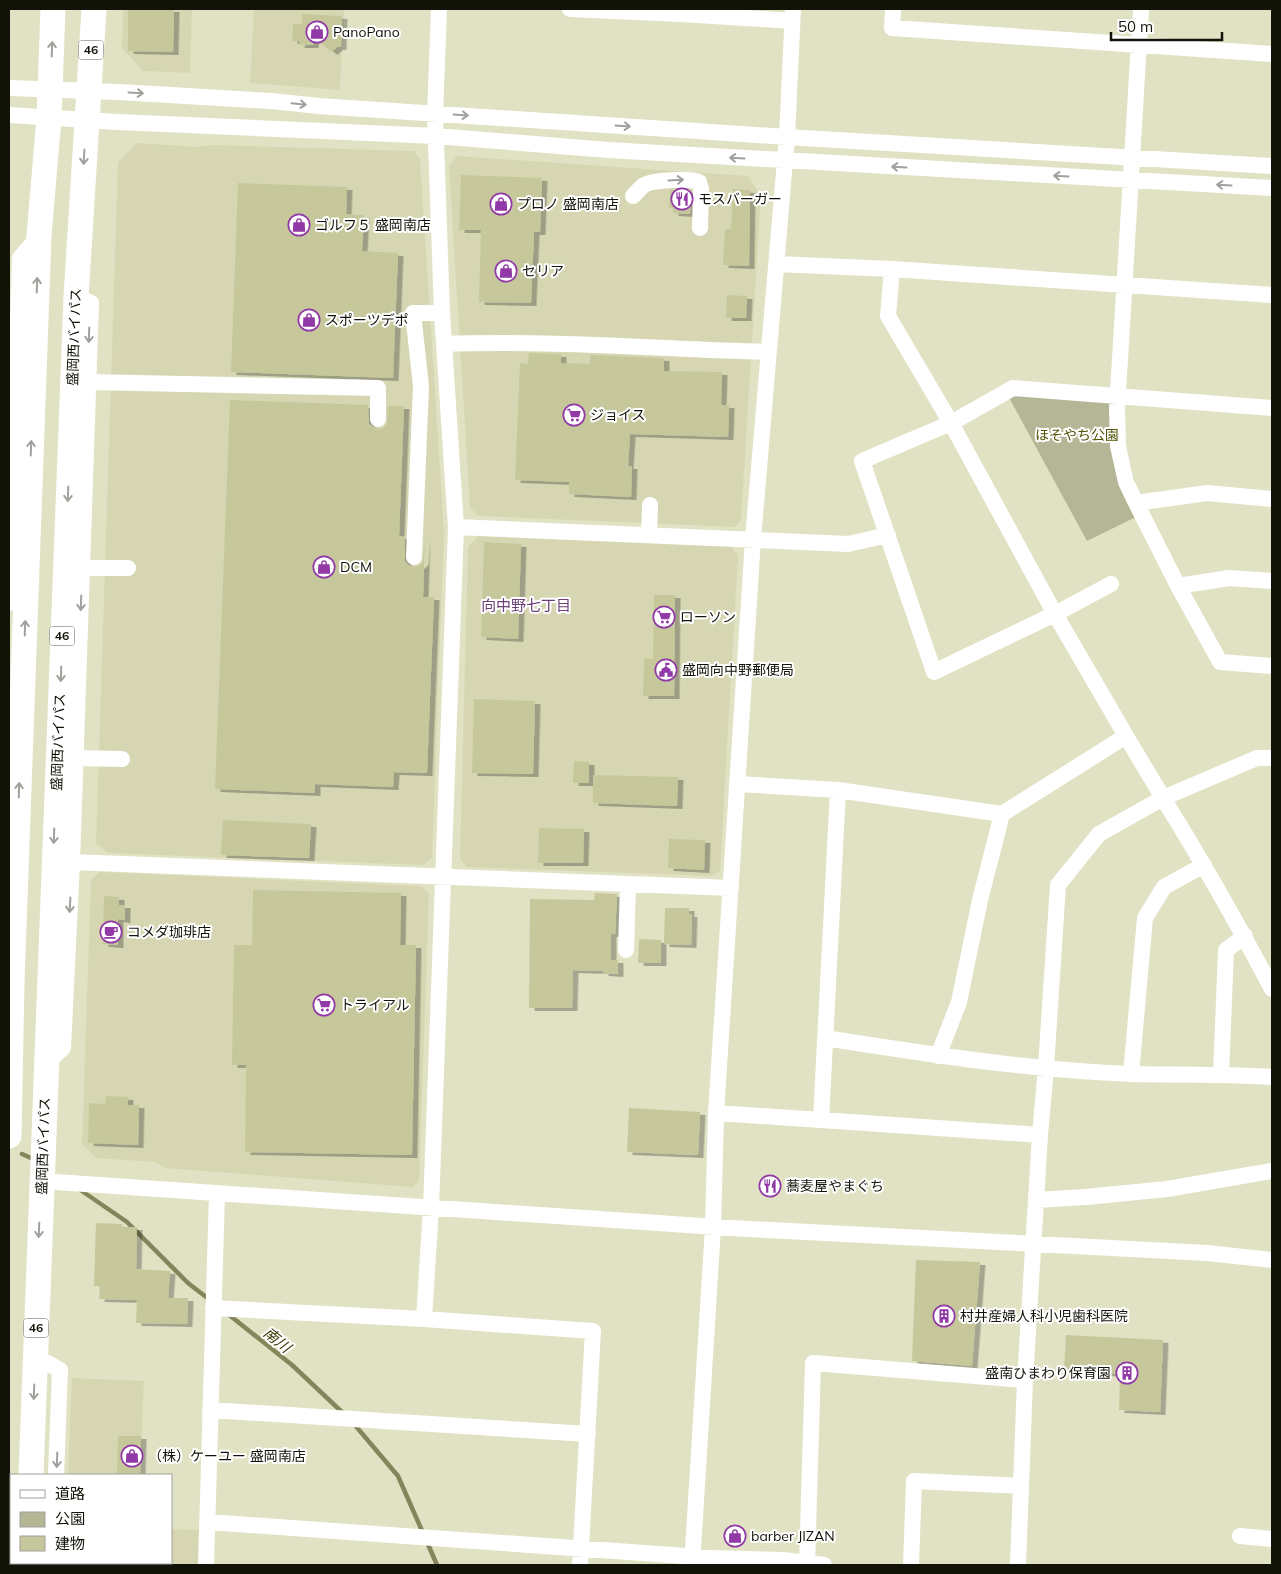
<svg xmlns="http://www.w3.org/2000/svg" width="1281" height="1574" font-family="Mulish,'Noto Sans JP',sans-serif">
	<defs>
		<filter id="shadow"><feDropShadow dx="5.5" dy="3" stdDeviation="0" flood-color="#0004"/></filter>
	</defs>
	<rect width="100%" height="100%" fill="#e1e2c3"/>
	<path fill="#d6d7b2" d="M123 9H192L190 73 143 71 122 48Z
		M254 9H344L340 90 250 83Z
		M137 143 199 147 211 145 414 151 420 159 444 531 432 858 423 865 108 853 96 844 118 162Z
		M457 156 748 176 761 196 741 520 735 527 479 516 470 508 449 166Z
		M478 536 730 546 738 555 720 871 712 876 467 867 460 859 468 547Z
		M100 872 420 886 429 893 419 1181 413 1187 165 1168 156 1162 96 1158 82 1144 91 880Z
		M72 1378 144 1381 140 1475H68Z
		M171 1529 200 1530 198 1565H64V1563H171Z"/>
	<path fill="#b4b696" d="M1006 392 1118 396 1117 409 1142 514 1087 541Z"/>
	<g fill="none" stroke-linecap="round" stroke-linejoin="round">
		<path stroke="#85855b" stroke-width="4.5" d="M22 1154 31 1158
			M79 1189 127 1222 188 1283 210 1300
			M228 1314 292 1365 343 1413
			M354 1424 398 1476 423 1533
			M427 1542 437 1565"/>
	</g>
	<path fill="#c6c89b" filter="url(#shadow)" d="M128 9H174L173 52 128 51Z
		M302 14 342 16 341 47H337L332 52 314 38 313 45H299L300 41H292L293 24H302Z
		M461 175 542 178 540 232H534L531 303 479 302 481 230H459Z
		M238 183 347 187 346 214 364 215 362 251 398 253 393 378 231 372Z
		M733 189 750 190 749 266 723 265 725 229H731Z
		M670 190H691L690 214 673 213V208H669Z
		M727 295 747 296 746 318H726Z
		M529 353 561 354V363L590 364V355L664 358V371L722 372 721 405H729L728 437 630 434 628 466H632L631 497 569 494V482L515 480 520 363 528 364Z
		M230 400 368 405 369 424 373 427 378 429 383 428 387 424 388 406H404L399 536 405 537V561L408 565 414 567 419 566 423 562 425 537 423 597H434L427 773 394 772 393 787 315 784V793L215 789Z
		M484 542 521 544 518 639 481 637Z
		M654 595H675L674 696H643L644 659H653Z
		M474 699 535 701 533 774 472 773Z
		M574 761 589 762V783H573Z
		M593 775 678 777 677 806 593 803Z
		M223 820 311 824 309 858 221 855Z
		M539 828 584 829 583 863H538Z
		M669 839 705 840 704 870 668 868Z
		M253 890 401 893 400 945H416L412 1155 245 1152 246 1065H232L234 945H252Z
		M595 893 617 894 615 934H611V960H618V974L603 973V971L573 970 572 1008H529L530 899 594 900Z
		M104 896 119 897V905H125V920L118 919V945L103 944Z
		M665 908H689V914H692L691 945 664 944Z
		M639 939 661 940V963H638Z
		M106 1096 128 1097V1105H139L138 1145 88 1143 89 1103 105 1104Z
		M629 1108 700 1112 698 1155 627 1152Z
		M96 1223 122 1224V1227H137L136 1269 170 1271 168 1298H188L187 1324 136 1323 137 1300 99 1299 100 1286H94Z
		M916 1260 980 1262 972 1366 912 1361Z
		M1066 1335 1163 1340 1160 1412 1119 1410 1120 1374 1064 1371Z
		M118 1436H141L140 1475H117Z"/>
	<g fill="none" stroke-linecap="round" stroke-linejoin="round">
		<path stroke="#fff" stroke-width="16" d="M570 9 681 14 682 9
			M893 9 892 28 1272 54
			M1141 9 1117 409 1118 446 1126 482 1136 503 1207 493 1272 499
			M681 14 792 21
			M9 88 119 92 271 101 319 106 787 137 1272 166
			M9 115 118 122 436 136 608 150 1272 188
			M633 196C636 193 640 188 644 185 653 180 689 178 699 182L701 189 700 228
			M777 264 892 269 1272 295
			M444 344C552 340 661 349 769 352
			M88 382 378 388V419
			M1136 503 1178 586 1229 578 1272 581
			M456 527 848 544 888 535
			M649 535 650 505
			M414 557 421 386 413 313H442
			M82 568H128
			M1111 584 1055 614 934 672 862 461 951 423 1013 388 1272 408
			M1178 586 1220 662 1272 666
			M9 603 20 258 39 236
			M1126 736 1163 798 1257 758H1272
			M75 758 122 759
			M738 784 838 790 1002 814 1126 736 1055 614 951 423 888 316 892 269
			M72 862 731 888
			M626 950 628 884
			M825 1038C927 1054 1029 1070 1131 1074 1178 1075 1225 1074 1272 1077
			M938 1056 959 1002 980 900 1002 814
			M46 1064 63 1048 72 862 91 303 76 297
			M1131 1074 1145 918 1164 887 1204 865
			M1221 1074 1226 950 1245 936
			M716 1113 821 1120 838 790
			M821 1120 1040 1135 1025 1380 1018 1565
			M1040 1135 1046 1067 1058 885 1099 834 1163 798C1202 861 1238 924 1272 989
			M41 1181 731 1228 1207 1253 1272 1260
			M1036 1200 1086 1197 1167 1189 1272 1171
			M213 1308 424 1319 593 1331 580 1565
			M424 1319 431 1208 456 527 442 313 435 114 439 9
			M35 1356 60 1370 56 1475
			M210 1410 588 1434
			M207 1522 714 1558 783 1560 824 1565
			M1240 1536 1272 1539
			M53 1565V1563
			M206 1565 217 1193
			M692 1565 713 1227 716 1113 753 539 787 137 793 9
			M807 1565 813 1363 1025 1380
			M911 1565 914 1481 1021 1486"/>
		<path stroke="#fff" stroke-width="25" d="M9 1136 12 982 39 236 49 118 53 9
			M31 1475 76 297 94 9
			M27 1565 28 1563"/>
	</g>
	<defs><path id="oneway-shaft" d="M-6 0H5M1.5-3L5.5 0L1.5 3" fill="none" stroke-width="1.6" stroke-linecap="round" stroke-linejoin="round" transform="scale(1.25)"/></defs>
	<g stroke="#a0a19c">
		<use href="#oneway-shaft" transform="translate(52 49) rotate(-88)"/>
		<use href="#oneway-shaft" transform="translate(136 93) rotate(3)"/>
		<use href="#oneway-shaft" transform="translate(299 104) rotate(6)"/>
		<use href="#oneway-shaft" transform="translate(461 115) rotate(4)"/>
		<use href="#oneway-shaft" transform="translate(623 126) rotate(4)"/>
		<use href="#oneway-shaft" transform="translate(84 157) rotate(93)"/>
		<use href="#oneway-shaft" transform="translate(737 158) rotate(-177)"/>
		<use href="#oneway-shaft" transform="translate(899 167) rotate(-177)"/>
		<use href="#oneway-shaft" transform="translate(1061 176) rotate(-177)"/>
		<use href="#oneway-shaft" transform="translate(676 180) rotate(-3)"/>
		<use href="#oneway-shaft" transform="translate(1224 185) rotate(-177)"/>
		<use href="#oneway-shaft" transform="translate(37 285) rotate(-88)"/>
		<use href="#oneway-shaft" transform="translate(89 335) rotate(92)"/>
		<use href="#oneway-shaft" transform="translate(31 448) rotate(-88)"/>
		<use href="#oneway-shaft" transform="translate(68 494) rotate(92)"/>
		<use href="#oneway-shaft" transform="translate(81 603) rotate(92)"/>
		<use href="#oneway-shaft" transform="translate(25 628) rotate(-88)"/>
		<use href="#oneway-shaft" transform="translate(61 674) rotate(92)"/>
		<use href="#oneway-shaft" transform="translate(19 790) rotate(-88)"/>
		<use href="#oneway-shaft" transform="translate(54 836) rotate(92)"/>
		<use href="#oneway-shaft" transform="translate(70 905) rotate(93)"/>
		<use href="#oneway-shaft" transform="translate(39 1230) rotate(92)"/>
		<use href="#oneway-shaft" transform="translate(34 1392) rotate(92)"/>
		<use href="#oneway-shaft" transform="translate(57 1460) rotate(92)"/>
	</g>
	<defs>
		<g id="shop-ring" transform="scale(1.125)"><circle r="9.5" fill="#fff" stroke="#9139a6" stroke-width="1.5"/><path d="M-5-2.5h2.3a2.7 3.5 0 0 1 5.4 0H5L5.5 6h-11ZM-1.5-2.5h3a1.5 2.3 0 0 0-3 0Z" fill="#9139a6"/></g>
		<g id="restaurant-ring" transform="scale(1.125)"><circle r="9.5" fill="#fff" stroke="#9139a6" stroke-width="1.5"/><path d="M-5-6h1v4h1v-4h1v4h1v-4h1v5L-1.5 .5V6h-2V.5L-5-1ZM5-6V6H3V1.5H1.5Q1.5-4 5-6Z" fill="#9139a6"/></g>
		<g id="supermarket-ring" transform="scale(1.125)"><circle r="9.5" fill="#fff" stroke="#9139a6" stroke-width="1.5"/><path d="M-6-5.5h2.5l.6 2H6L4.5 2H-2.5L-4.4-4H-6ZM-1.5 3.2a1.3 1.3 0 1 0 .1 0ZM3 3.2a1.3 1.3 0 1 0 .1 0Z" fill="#9139a6"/></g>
		<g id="civic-ring" transform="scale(1.125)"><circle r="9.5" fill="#fff" stroke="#9139a6" stroke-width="1.5"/><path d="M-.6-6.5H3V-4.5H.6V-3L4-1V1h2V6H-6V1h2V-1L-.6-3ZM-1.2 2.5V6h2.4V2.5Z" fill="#9139a6"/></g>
		<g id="cafe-ring" transform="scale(1.125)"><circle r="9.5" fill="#fff" stroke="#9139a6" stroke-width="1.5"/><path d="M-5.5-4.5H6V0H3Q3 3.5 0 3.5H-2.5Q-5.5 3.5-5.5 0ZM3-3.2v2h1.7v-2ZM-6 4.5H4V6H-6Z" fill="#9139a6"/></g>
		<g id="building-ring" transform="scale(1.125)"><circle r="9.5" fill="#fff" stroke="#9139a6" stroke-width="1.5"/><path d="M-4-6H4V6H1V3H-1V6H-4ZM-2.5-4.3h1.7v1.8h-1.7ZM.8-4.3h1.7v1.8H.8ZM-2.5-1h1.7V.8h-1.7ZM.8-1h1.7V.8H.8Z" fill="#9139a6"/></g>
	</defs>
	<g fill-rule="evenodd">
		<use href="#shop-ring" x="317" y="32"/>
		<use href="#restaurant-ring" x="682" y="199"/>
		<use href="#shop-ring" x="501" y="204"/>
		<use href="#shop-ring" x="299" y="225"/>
		<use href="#shop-ring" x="506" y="271"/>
		<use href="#shop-ring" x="309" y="320"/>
		<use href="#supermarket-ring" x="574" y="415"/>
		<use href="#shop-ring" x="324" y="567"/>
		<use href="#supermarket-ring" x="664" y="617"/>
		<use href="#civic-ring" x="666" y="670"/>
		<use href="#cafe-ring" x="111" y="932"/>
		<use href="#supermarket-ring" x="324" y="1005"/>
		<use href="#restaurant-ring" x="770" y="1186"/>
		<use href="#building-ring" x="944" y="1316"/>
		<use href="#building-ring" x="1127" y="1373"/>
		<use href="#shop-ring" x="132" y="1456"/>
		<use href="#shop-ring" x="735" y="1536"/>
	</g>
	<g text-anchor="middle" stroke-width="4" stroke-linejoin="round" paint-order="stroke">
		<g fill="#fff" stroke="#595a52" stroke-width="1">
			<rect x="78.5" y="40.5" width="25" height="19" rx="4"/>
			<rect x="49.5" y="626.5" width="25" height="19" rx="4"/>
			<rect x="23.5" y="1318.5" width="25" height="19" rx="4"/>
		</g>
		<g font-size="12" font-weight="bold" fill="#121308">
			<text x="91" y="54">46</text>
			<text x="62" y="640">46</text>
			<text x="36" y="1332">46</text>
		</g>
		<g font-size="14" fill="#121308" stroke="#fff" text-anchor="start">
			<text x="333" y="37">PanoPano</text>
			<text x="698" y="204">モスバーガー</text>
			<text x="517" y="209">プロノ 盛岡南店</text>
			<text x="315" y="230">ゴルフ５ 盛岡南店</text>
			<text x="522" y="276">セリア</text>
			<text x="325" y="325">スポーツデポ</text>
			<text x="590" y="420">ジョイス</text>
			<text x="340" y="572">DCM</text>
			<text x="680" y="622">ローソン</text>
			<text x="682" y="675">盛岡向中野郵便局</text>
			<text x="127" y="937">コメダ珈琲店</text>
			<text x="340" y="1010">トライアル</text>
			<text x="786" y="1191">蕎麦屋やまぐち</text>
			<text x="960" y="1321">村井産婦人科小児歯科医院</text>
			<text x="1111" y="1378" text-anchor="end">盛南ひまわり保育園</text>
			<text x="148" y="1461">（株）ケーユー 盛岡南店</text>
			<text x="751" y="1541">barber JIZAN</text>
		</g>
		<g font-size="14" fill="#121308" stroke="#fff">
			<text transform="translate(74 337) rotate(-88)" y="5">盛岡西バイパス</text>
			<text transform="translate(58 742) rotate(-88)" y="5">盛岡西バイパス</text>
			<text transform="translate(43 1146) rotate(-88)" y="5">盛岡西バイパス</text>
		</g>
		<g font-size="14" fill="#535205" stroke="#fff">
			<text x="1077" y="440">ほそやち公園</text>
		</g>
		<g font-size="15" fill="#6d4178" stroke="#fff">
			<text x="526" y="611">向中野七丁目</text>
		</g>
		<g font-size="15" font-style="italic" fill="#383700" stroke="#fff">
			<text transform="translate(277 1340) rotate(39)" y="5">南川</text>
		</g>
	</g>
	<rect width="1281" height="1574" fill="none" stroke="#121308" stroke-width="20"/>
	<rect x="10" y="1474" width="162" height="90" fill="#ffffff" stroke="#a0a19c"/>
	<rect x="20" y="1490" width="25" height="8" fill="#ffffff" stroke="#a0a19c"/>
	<text x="55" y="1499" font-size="15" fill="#121308">道路</text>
	<rect x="20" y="1512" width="25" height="15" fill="#b4b696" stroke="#a0a19c"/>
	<text x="55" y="1524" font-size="15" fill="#121308">公園</text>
	<rect x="20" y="1536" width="25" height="15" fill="#c6c89b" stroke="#a0a19c"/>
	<text x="55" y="1549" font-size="15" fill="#121308">建物</text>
	<path d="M1111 32v8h111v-8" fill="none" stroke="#121308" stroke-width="2.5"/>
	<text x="1118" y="32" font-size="15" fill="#121308" stroke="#ffffff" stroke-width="4" paint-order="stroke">50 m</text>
</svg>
